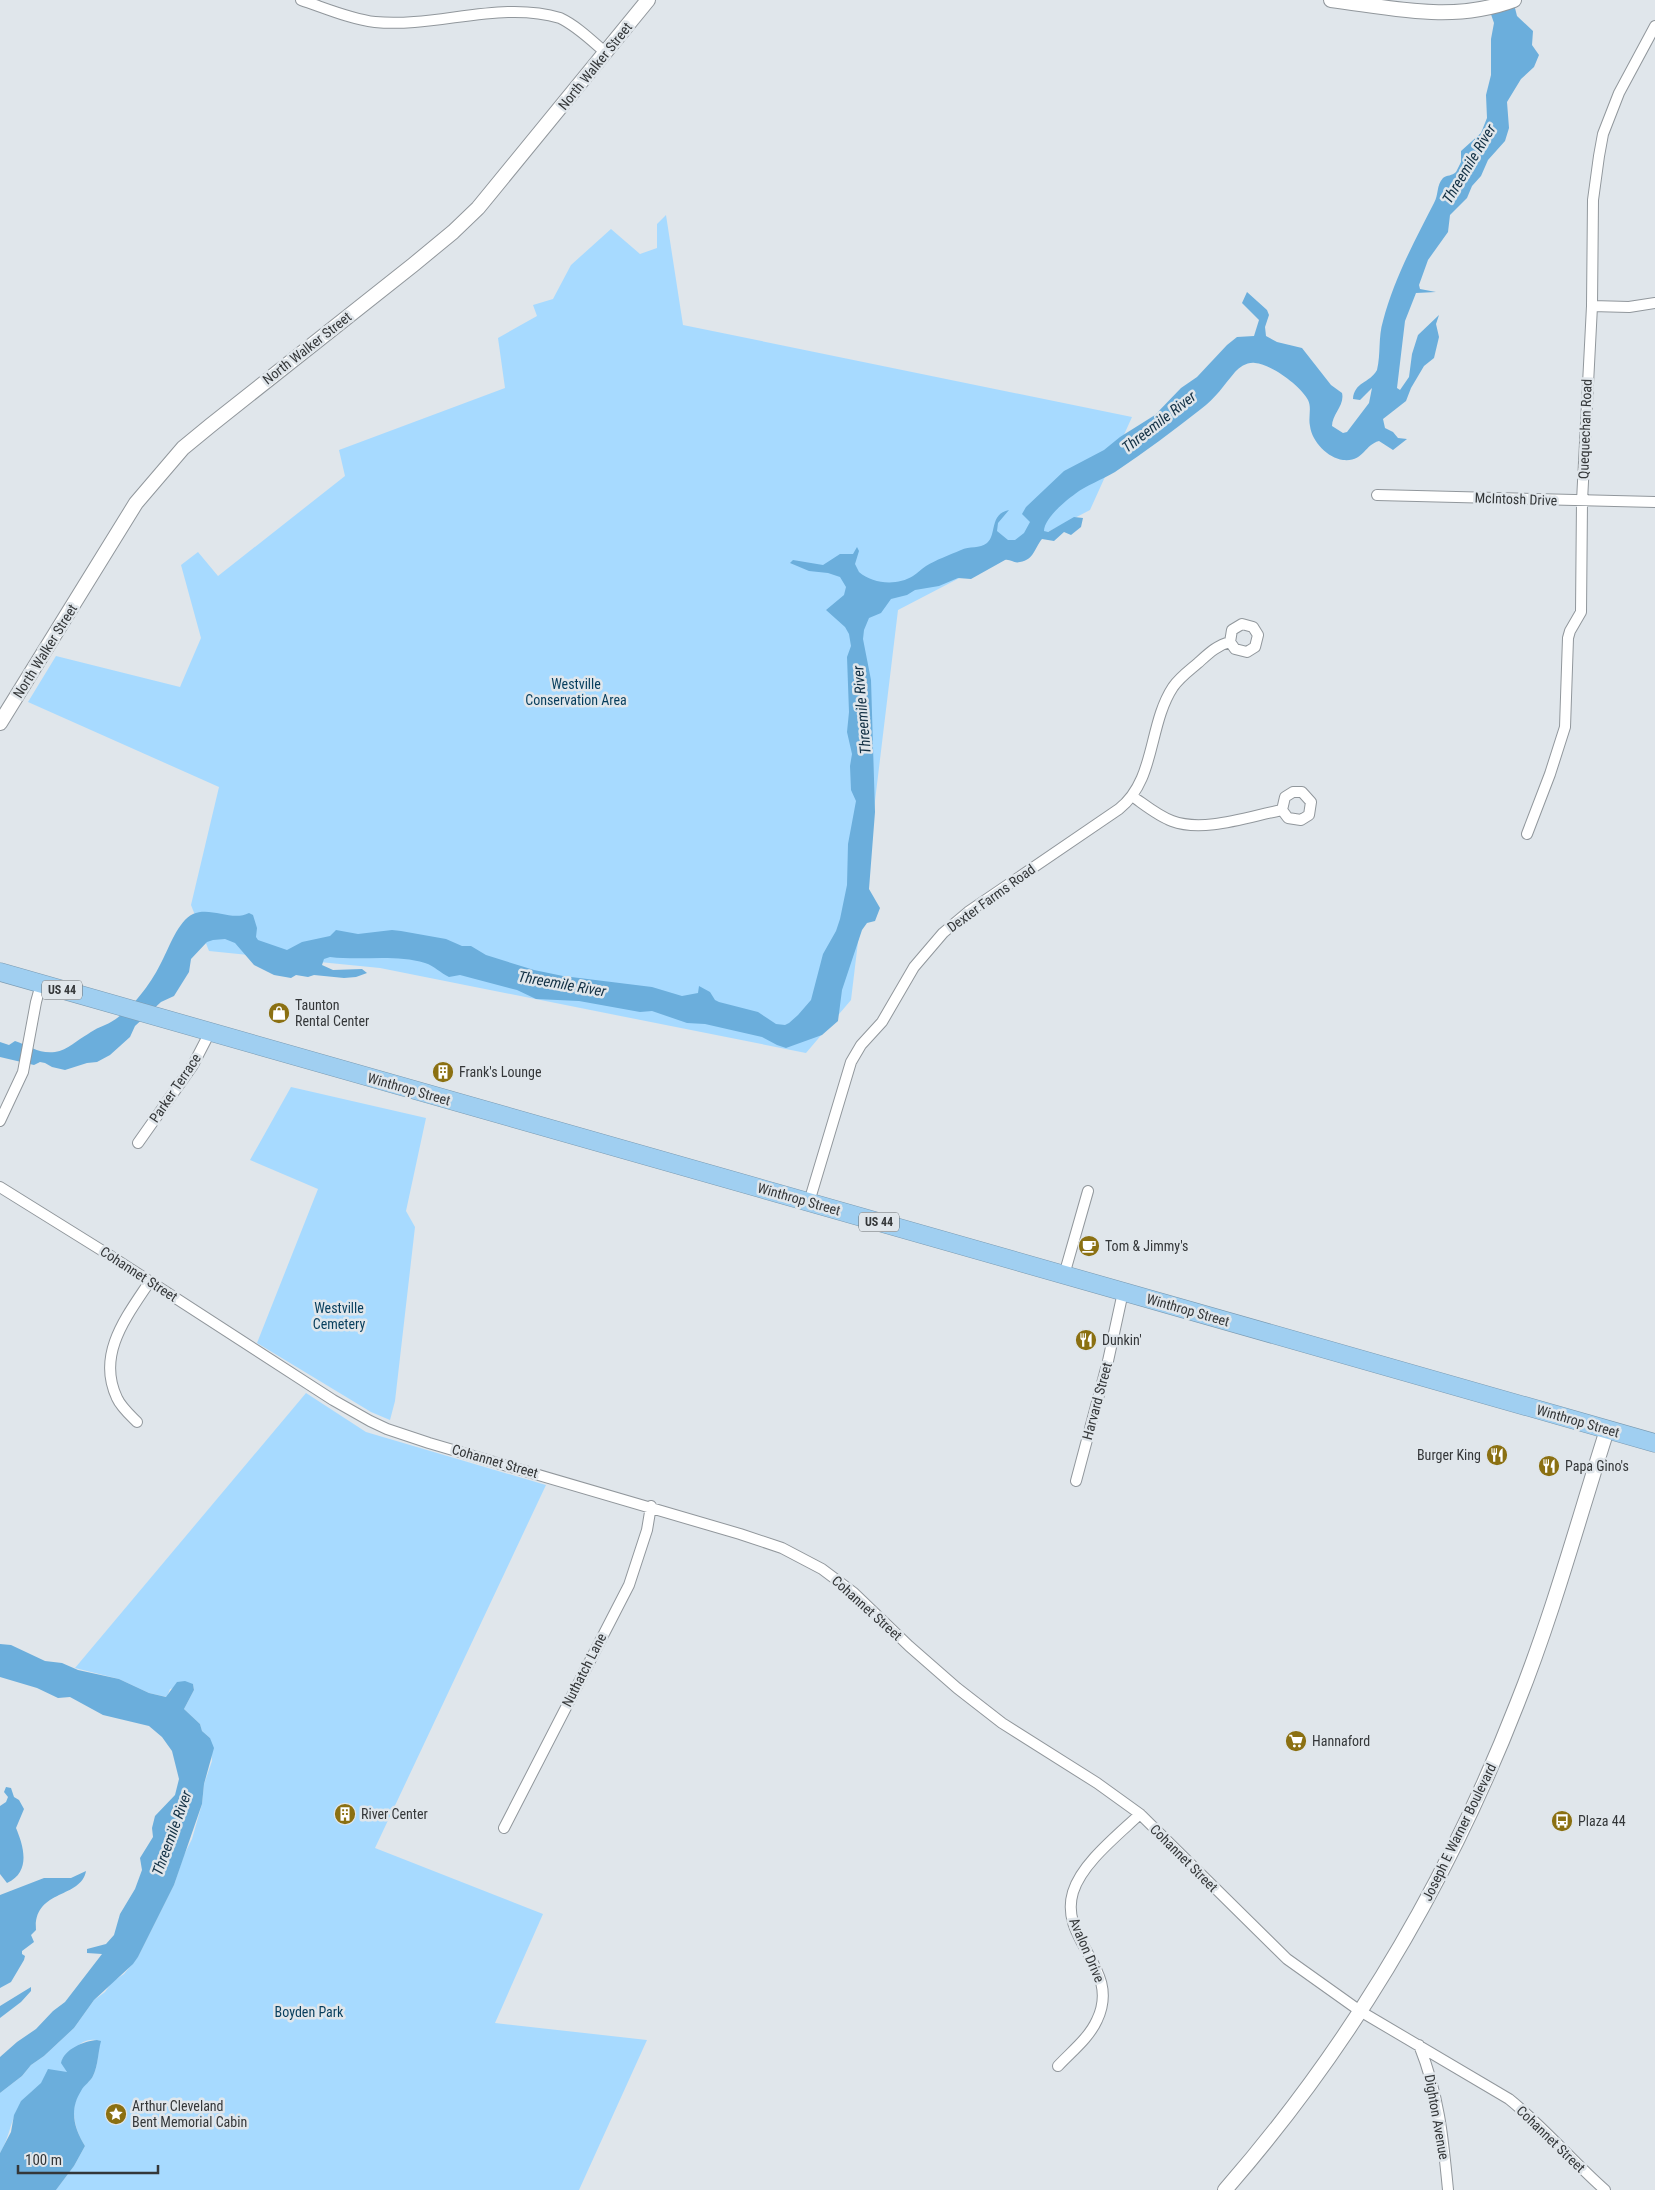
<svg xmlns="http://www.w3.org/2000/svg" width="1655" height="2190" font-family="'Roboto Condensed',sans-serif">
	<rect width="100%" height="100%" fill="#e0e6eb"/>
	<path fill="#a7daff" d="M666 215 683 325 1132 417 1090 510 898 610 851 1000 806 1053 380 968 209 951 191 905 219 787 28 702 56 656 180 687 201 638 181 565 198 552 218 576 345 476 339 450 505 388 498 338 537 316 533 305 553 299 571 265 611 229 640 254 657 248V224Z
		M291 1087 426 1118 406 1211 415 1227 395 1401 390 1420 371 1412 257 1343 318 1189 250 1160Z
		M306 1393 366 1432 546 1485 375 1848 543 1914 495 2023 647 2040 579 2190H56L74 2166 85 2146C74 2128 68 2106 83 2087 86 2084 91 2080 93 2076 98 2066 98 2052 100 2041 82 2035 75 2051 62 2059L68 2072H64C43 2082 22 2094 14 2117 9 2130 7 2142 0 2153V2093L22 2076 31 2065 44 2056 74 2028 94 2000 105 1992 112 1982 124 1974 138 1957 174 1885 184 1855 192 1839 202 1804 204 1784 212 1761 210 1738 202 1731 200 1724 184 1709 194 1690 193 1684 170 1689 167 1697 149 1693 119 1679 75 1668Z"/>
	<path fill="#6baedc" d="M1486 0H1513L1517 16 1533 31 1532 45 1539 55 1534 67 1521 79 1507 102 1509 128 1505 141 1488 160 1481 176 1472 186 1467 198 1450 215 1448 232 1428 260 1419 285 1420 289 1436 292 1416 293 1405 321 1397 388 1400 390 1409 377 1412 354 1418 335 1439 315 1436 324 1439 337 1434 358 1424 366 1411 388 1406 401 1383 419 1385 428 1393 432 1398 438 1407 439 1393 450 1379 441C1364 445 1364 462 1343 460 1328 458 1312 442 1310 426 1308 417 1312 408 1308 400 1301 386 1271 364 1255 363 1247 362 1240 367 1235 372 1224 385 1215 399 1201 409 1173 431 1145 452 1115 472 1102 480 1086 485 1075 494 1065 501 1044 519 1044 531L1048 532 1074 517 1083 518 1081 527 1071 535 1064 532 1054 541 1042 539C1035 547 1034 560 1020 562 1014 564 1011 559 1005 560L971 579 958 578 939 586 915 590 907 595 891 599 881 613 869 618 864 630 863 639 871 680 875 812 869 889 880 908 875 921 867 923 862 930 842 990 838 1021 822 1035 786 1048 777 1045 762 1037 705 1024 687 1023 652 1011 640 1012 579 1001 536 999 517 990 460 975 449 977C440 973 435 966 425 963 395 954 362 961 330 957L324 959 322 965 333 970 362 969 367 973 356 977 344 978 314 975 308 977 296 975 291 978 274 975 254 965 235 943 225 939 213 940 207 942 191 959 189 972 174 996 161 1002 135 1026 130 1037 110 1055 97 1062 87 1063 65 1070 52 1067 45 1063 40 1062 34 1065 0 1057V1042L9 1045 15 1041C30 1046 39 1054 55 1052 68 1050 77 1040 88 1034 96 1028 104 1026 111 1022 132 1010 152 982 162 961 169 948 178 921 193 914 211 906 232 922 249 913L253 915 257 928 256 937 258 940 287 950 302 942 330 936 336 930 358 934 392 930 401 931 446 939 462 946H471L486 955 534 970 563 976 652 987 682 996 698 993 699 986 710 992 715 1000 719 1002 758 1012 776 1024 785 1025 789 1023 798 1015 811 1000 823 954 836 931 840 919 847 885 848 844 856 801 851 790 850 766 852 754 847 732 849 712 847 657 851 646 849 634 845 627 826 610 844 595 846 587 840 577 828 573 809 571 790 563 793 560 823 565 840 554H853L857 547 859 551 855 564 859 572C873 584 897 586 913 576 918 573 921 569 926 566 936 560 949 555 961 550 969 546 980 549 987 543 997 535 989 514 1009 510L998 523 997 531 1008 540H1015L1024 533 1030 522 1022 514 1026 507 1064 471 1104 450 1120 437 1155 415 1181 388 1197 377 1227 345 1237 337 1254 336 1259 320 1242 303 1247 292 1267 310 1269 315 1265 327 1266 336 1277 342 1302 348 1331 385 1342 393C1345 405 1332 414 1332 426L1343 433 1347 432 1369 403 1372 388 1360 400 1353 399C1354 382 1370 383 1377 370 1381 354 1378 337 1383 321 1394 279 1415 240 1434 203 1439 194 1436 186 1443 178 1447 175 1452 176 1456 172L1461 162V151L1481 133 1487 118 1486 95 1491 75V39L1494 23Z
		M0 1644 11 1645 45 1661 62 1663 78 1670 119 1679 149 1693 166 1697 177 1682 185 1681 193 1684 194 1690 184 1709 200 1724 202 1731 210 1738 214 1748 204 1784 202 1804 174 1885 138 1957 133 1964 94 2000 74 2028 44 2056 31 2065 22 2076 0 2093V2057L17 2042 36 2029 53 2011 65 2002 102 1954 87 1953V1949L106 1944 114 1935 120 1914 135 1889 142 1870 140 1858 153 1837 152 1828 155 1816 175 1795 179 1779 172 1751 162 1737 149 1726 103 1715 70 1697 58 1698 37 1688 0 1677Z
		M6 1787 11 1788 14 1797 19 1800 24 1809 16 1828C24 1847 31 1872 7 1883L0 1874V1806L6 1802 8 1797 4 1792Z
		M86 1871C81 1899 33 1889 36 1930L31 1935 34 1942 22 1951V1954L25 1956 24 1960 11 1982 0 1988V1895L44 1878H71Z
		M31 1987V1991L21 2002 0 2018V2006Z
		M97 2040 101 2041C98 2052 98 2066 93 2076 91 2081 84 2085 81 2091 69 2110 74 2128 85 2146L74 2166 56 2190H0V2153L11 2132 14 2115 21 2101 41 2083 48 2069 67 2072 61 2063C64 2049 84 2041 97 2040Z"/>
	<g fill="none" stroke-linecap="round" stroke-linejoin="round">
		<g stroke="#91979c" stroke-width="12">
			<path id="street" d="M301 0C325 8 350 19 375 22 436 28 501 0 560 18 577 26 592 41 606 53
				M1592 306 1629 307 1655 303
				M1377 495 1655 502
				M1132 796C1145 805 1158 816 1172 821 1204 833 1250 816 1282 810L1285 797 1293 792H1302L1311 802 1309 815 1301 820 1288 818 1282 810
				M1527 834 1550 774 1565 727 1568 638 1570 631 1581 612 1582 501 1592 306 1593 200 1599 156 1603 134 1619 93 1655 26
				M0 1121 23 1072 36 1002 41 984
				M138 1143 193 1065 210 1032
				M0 1187 106 1253 333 1400 370 1421 387 1429 429 1443 740 1534 782 1548 822 1569 854 1593 909 1646 957 1688 1002 1723 1097 1783 1140 1814 1287 1959 1360 2011 1509 2099C1544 2127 1572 2161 1605 2190
				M809 1202 851 1062 861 1045 882 1022 914 967 943 933 968 912 1119 809C1156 780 1148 725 1173 687 1180 677 1190 670 1198 663 1208 654 1217 645 1230 642L1235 649 1247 652 1255 647 1258 635 1253 627 1242 624 1232 630 1230 642
				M1064 1275 1088 1191
				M137 1422C130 1415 121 1407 117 1398 96 1354 127 1316 150 1281
				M1076 1481 1108 1361 1123 1292
				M504 1828 629 1585 647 1530 651 1506
				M1419 2045C1439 2095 1443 2137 1448 2190
				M1058 2066C1071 2052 1089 2038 1097 2020 1122 1968 1058 1941 1073 1892 1082 1863 1118 1835 1140 1814"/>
		</g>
		<g stroke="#91979c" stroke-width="16">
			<path id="secondary" d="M1331 0C1394 8 1453 23 1514 0
				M0 723 136 503 183 448 211 425 413 265 453 232 478 208 648 0
				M1225 2190C1350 2047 1448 1881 1517 1704 1553 1614 1578 1521 1607 1430"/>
		</g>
		<g stroke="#7a9ab1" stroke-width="19">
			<path id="highway" d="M0 972 1655 1443"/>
		</g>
		<use href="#street" stroke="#fff" stroke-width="10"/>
		<use href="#secondary" stroke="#fff" stroke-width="14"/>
		<use href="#highway" stroke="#a0cff1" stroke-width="18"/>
	</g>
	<defs>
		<g id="shop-disc" transform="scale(1.125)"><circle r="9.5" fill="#8b7012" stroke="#e0e6eb"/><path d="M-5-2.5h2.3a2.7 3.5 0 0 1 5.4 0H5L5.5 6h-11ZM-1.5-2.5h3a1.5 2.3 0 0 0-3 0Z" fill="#fff"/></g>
		<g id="building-disc" transform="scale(1.125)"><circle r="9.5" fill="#8b7012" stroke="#e0e6eb"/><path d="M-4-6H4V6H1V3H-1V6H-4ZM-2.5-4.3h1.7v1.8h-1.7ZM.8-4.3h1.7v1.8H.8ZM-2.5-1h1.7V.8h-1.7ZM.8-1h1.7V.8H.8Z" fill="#fff"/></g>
		<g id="cafe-disc" transform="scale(1.125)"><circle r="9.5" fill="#8b7012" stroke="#e0e6eb"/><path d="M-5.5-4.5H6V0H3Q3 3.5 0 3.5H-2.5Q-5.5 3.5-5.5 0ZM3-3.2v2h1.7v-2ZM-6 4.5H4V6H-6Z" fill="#fff"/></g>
		<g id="restaurant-disc" transform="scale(1.125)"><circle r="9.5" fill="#8b7012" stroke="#e0e6eb"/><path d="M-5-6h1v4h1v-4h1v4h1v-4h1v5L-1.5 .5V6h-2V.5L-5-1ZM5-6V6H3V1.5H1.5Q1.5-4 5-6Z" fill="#fff"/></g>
		<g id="supermarket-disc" transform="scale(1.125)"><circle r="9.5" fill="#8b7012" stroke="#e0e6eb"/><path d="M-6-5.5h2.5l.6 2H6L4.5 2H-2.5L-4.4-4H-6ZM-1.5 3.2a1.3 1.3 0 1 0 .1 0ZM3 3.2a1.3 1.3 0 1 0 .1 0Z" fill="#fff"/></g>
		<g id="bus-disc" transform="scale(1.125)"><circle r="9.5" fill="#8b7012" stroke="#e0e6eb"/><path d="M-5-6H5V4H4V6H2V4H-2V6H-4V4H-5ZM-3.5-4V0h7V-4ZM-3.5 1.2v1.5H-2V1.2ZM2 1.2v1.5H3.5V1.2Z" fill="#fff"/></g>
		<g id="sight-disc" transform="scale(1.125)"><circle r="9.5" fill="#8b7012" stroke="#e0e6eb"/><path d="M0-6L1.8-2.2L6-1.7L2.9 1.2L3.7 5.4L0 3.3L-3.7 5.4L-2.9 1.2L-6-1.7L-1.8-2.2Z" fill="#fff"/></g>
	</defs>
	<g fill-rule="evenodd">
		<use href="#shop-disc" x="279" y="1013"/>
		<use href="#building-disc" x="443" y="1072"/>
		<use href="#cafe-disc" x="1089" y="1246"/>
		<use href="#restaurant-disc" x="1086" y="1340"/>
		<use href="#restaurant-disc" x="1497" y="1455"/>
		<use href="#restaurant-disc" x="1549" y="1466"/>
		<use href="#supermarket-disc" x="1296" y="1741"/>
		<use href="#building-disc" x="345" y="1814"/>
		<use href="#bus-disc" x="1562" y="1821"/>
		<use href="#sight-disc" x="116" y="2114"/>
	</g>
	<g text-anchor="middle" stroke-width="5" stroke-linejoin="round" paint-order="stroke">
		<g fill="#e0e6eb" stroke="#686c6e" stroke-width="1">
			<rect x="42" y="980.5" width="40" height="19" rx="4"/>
			<rect x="859" y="1212.5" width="40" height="19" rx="4"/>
		</g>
		<g font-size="12" font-weight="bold" fill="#343739">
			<text x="62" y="994">US 44</text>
			<text x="879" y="1226">US 44</text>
		</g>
		<g font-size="14" fill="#343739" stroke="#e0e6eb">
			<text transform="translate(595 66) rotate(-51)" y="5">North Walker Street</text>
			<text transform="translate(307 348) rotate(-38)" y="5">North Walker Street</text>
			<text transform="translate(1585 429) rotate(-88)" y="5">Quequechan Road</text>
			<text transform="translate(1516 499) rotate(2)" y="5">McIntosh Drive</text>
			<text transform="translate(45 651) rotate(-58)" y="5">North Walker Street</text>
			<text transform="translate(991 898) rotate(-36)" y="5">Dexter Farms Road</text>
			<text transform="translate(175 1088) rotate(-56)" y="5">Parker Terrace</text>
			<text transform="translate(409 1089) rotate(16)" y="5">Winthrop Street</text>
			<text transform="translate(799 1199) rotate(16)" y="5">Winthrop Street</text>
			<text transform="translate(139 1274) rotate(33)" y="5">Cohannet Street</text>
			<text transform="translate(1188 1310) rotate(16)" y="5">Winthrop Street</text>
			<text transform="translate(1097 1401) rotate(-75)" y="5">Harvard Street</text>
			<text transform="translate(1578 1421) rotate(16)" y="5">Winthrop Street</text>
			<text transform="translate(495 1461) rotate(16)" y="5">Cohannet Street</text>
			<text transform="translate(867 1608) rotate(42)" y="5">Cohannet Street</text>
			<text transform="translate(584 1670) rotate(-63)" y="5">Nuthatch Lane</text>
			<text transform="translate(1459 1832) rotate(-64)" y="5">Joseph E Warner Boulevard</text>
			<text transform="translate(1184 1858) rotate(45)" y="5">Cohannet Street</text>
			<text transform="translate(1087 1950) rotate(67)" y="5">Avalon Drive</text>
			<text transform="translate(1437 2117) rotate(80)" y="5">Dighton Avenue</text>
			<text transform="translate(1551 2139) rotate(44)" y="5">Cohannet Street</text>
		</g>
		<g font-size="14" fill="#073e5d" stroke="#e0e6eb">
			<text x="576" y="689">Westville<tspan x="576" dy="16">Conservation Area</tspan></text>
			<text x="339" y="1313">Westville<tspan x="339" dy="16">Cemetery</tspan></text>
			<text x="309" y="2017">Boyden Park</text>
		</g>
		<g font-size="14" fill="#343739" stroke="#e0e6eb" text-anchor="start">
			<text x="295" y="1010">Taunton<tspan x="295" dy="16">Rental Center</tspan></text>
			<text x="459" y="1077">Frank's Lounge</text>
			<text x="1105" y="1251">Tom &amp; Jimmy's</text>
			<text x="1102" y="1345">Dunkin'</text>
			<text x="1481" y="1460" text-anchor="end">Burger King</text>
			<text x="1565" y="1471">Papa Gino's</text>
			<text x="1312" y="1746">Hannaford</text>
			<text x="361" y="1819">River Center</text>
			<text x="1578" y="1826">Plaza 44</text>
			<text x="132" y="2111">Arthur Cleveland<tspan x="132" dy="16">Bent Memorial Cabin</tspan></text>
		</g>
		<g font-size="15" font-style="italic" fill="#123044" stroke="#e0e6eb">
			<text transform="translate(1469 164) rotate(-59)" y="5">Threemile River</text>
			<text transform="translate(1159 422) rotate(-38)" y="5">Threemile River</text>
			<text transform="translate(862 710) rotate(-95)" y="5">Threemile River</text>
			<text transform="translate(562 984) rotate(10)" y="5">Threemile River</text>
			<text transform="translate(172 1833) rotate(-70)" y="5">Threemile River</text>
		</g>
	</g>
	<path d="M18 2165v8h140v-8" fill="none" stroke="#343739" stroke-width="2.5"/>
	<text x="25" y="2165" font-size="15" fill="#343739" stroke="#e0e6eb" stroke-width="4" paint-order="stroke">100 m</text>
</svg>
